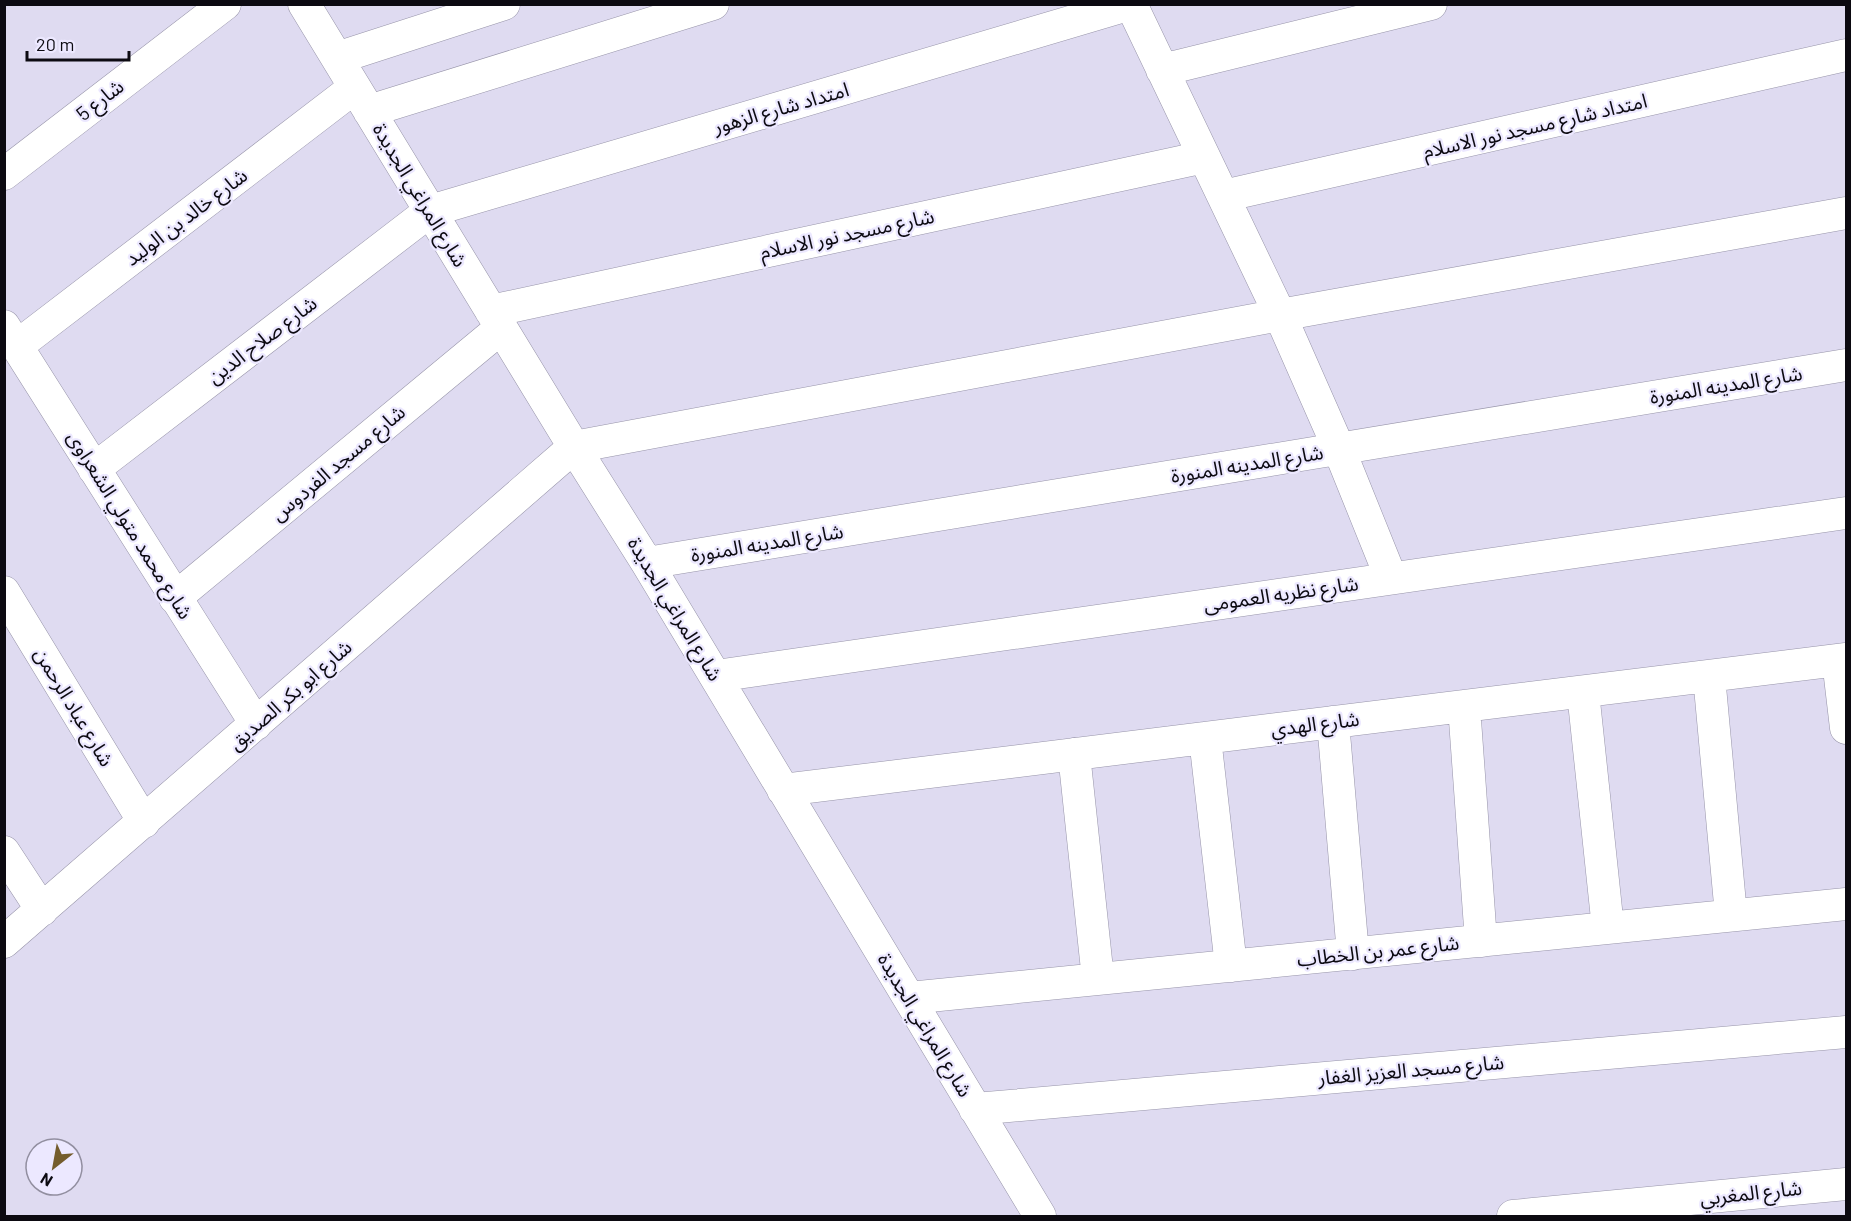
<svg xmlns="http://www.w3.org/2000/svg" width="1851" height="1221" font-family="Barlow,'Noto Sans Arabic',sans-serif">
	<rect width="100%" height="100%" fill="#dfdbf1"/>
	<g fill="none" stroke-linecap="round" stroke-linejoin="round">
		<g stroke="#9794a9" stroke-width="33">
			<path id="street" d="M304 4 574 447 647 563 1040 1216
				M337 58 504 4
				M1162 70 1431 4
				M369 111 713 4
				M4 174 225 4
				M1223 196 1846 55
				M491 311 1204 157
				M4 326 256 724
				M17 346 354 88
				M94 469 430 211 1131 4 1280 315 1339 449 1391 578
				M647 563 1846 365
				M4 592 144 822
				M175 598 501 328
				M1838 660 1846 728
				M716 676 1846 513
				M1709 676 1731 915
				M1583 692 1608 928
				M1464 706 1481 941
				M1333 722 1353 954
				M1205 738 1231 966
				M1074 754 1098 979
				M783 790 1846 659
				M4 852 42 910
				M4 942 574 447 1280 315 1846 213
				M909 998 1846 904
				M975 1109 1846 1032
				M1513 1216 1846 1184"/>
		</g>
		<use href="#street" stroke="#fff" stroke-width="32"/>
	</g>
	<g text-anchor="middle" stroke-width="4.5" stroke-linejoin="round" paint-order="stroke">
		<g font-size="20" fill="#0c0a11" stroke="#ece8ff">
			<text transform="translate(100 100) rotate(-38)" y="7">شارع 5</text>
			<text transform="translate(781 108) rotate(-16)" y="7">امتداد شارع الزهور</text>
			<text transform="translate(1535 126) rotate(-13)" y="7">امتداد شارع مسجد نور الاسلام</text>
			<text transform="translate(420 195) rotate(59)" y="7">شارع المراغي الجديدة</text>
			<text transform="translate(186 217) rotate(-37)" y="7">شارع خالد بن الوليد</text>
			<text transform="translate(847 234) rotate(-12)" y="7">شارع مسجد نور الاسلام</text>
			<text transform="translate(262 340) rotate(-37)" y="7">شارع صلاح الدين</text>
			<text transform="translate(1726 385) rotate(-9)" y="7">شارع المدينه المنورة</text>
			<text transform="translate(338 463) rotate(-40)" y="7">شارع مسجد الفردوس</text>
			<text transform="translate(1247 464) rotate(-9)" y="7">شارع المدينه المنورة</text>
			<text transform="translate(130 525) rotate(58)" y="7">شارع محمد متولي الشعراوى</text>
			<text transform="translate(767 543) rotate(-9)" y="7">شارع المدينه المنورة</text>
			<text transform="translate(1281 594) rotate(-8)" y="7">شارع نظريه العمومى</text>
			<text transform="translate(675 609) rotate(59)" y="7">شارع المراغي الجديدة</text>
			<text transform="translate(290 695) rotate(-41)" y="7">شارع ابو بكر الصديق</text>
			<text transform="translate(74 707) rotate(59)" y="7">شارع عباد الرحمن</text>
			<text transform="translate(1315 724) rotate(-7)" y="7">شارع الهدي</text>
			<text transform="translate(1378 951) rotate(-6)" y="7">شارع عمر بن الخطاب</text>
			<text transform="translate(925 1025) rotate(59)" y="7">شارع المراغي الجديدة</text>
			<text transform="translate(1411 1070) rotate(-5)" y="7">شارع مسجد العزيز الغفار</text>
			<text transform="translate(1751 1193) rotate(-6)" y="7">شارع المغربي</text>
		</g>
	</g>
	<rect width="1851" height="1221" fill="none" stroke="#0c0a11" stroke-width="12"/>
	<g transform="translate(54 1167) rotate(211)"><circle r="28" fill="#ece8ff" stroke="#928fa0" stroke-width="1.5"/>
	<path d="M0-4.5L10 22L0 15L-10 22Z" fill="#745c2d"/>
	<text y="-9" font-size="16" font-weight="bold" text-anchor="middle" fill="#0c0a11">N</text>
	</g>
	<path d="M27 51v9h102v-9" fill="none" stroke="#0c0a11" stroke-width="3"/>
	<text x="36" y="51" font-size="18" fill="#0c0a11" stroke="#ece8ff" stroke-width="4.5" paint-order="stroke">20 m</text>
</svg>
